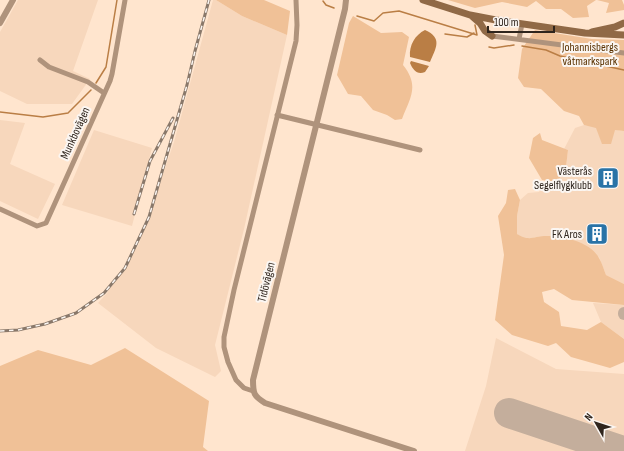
<svg xmlns="http://www.w3.org/2000/svg" width="624" height="451" font-family="'Sofia Sans Condensed',sans-serif">
	<rect width="100%" height="100%" fill="#ffe5ce"/>
	<path fill="#f7d7bc" d="M18 0H98L73 71 90 79 72 104H27L0 91V32Z
		M213 0H216L242 16 287 35 244 229 215 345 221 371 215 377 156 348 98 303 107 293 139 244 174 142Z
		M0 120 25 123 10 164 55 184 38 219 0 201Z
		M584 125 624 131V284L606 275 599 257 547 236 525 239 517 234V216L520 200 528 193 539 192 546 182 557 183 566 167 568 150 564 149 575 128Z
		M94 130 152 148 132 226 62 205Z
		M593 303 624 305V339L601 322Z
		M496 338 556 369 624 374V451H465L486 386Z"/>
	<path fill="#f0c197" d="M216 0H264L290 11 287 35 242 16Z
		M448 0H596L587 6 589 17 573 18 561 9H546L536 1 527 7 502 2 475 8Z
		M597 0H622L624 5V10L606 13 609 3Z
		M353 16 381 33 402 32 409 37 403 65C420 86 410 98 402 119L395 120 387 115 373 110 361 96 348 94 337 75 349 23Z
		M535 30 592 39 624 40V131L615 130 611 144H602L596 128 584 125 579 116 564 111 541 89 524 87 518 78 522 49Z
		M540 133 542 140 568 150 566 167 557 183 542 180 529 158 533 138Z
		M515 189 520 200 517 216V234C530 242 533 236 547 236 563 236 591 242 599 258 602 263 604 270 606 275L624 284V305L572 300 554 289 542 292 544 302 559 312 561 326 587 330 601 322 624 339V362L610 368 571 357 556 343 548 346 512 335 495 320 504 255 498 216 506 203 508 190Z
		M125 348 209 401 203 447 208 451H0V366L38 350 91 365Z"/>
	<path fill="#ba7e45" d="M425 30C443 38 436 48 430 62L410 57C409 45 415 35 425 30Z
		M411 61 429 66 425 72C417 75 413 70 410 63Z"/>
	<g fill="none" stroke-linecap="round" stroke-linejoin="round">
		<path stroke="#ba7e45" stroke-width="1.5" d="M323 1 326 5 334 8
			M357 16 374 21 383 13 399 11 477 35
			M475 25 477 35
			M445 34 467 37 474 33
			M522 46 546 50 560 56 624 70
			M489 47 494 48 514 45
			M96 83 106 67 117 0
			M0 112 43 117 68 113 91 90"/>
		<path stroke="#c4ae9c" stroke-width="12" d="M624 313V314"/>
		<path stroke="#c4ae9c" stroke-width="30" d="M509 413 623 451"/>
		<path stroke="#af937c" stroke-width="5" d="M492 36 624 53
			M519 39 522 24
			M40 60 49 67 88 82 104 93
			M277 115 420 150
			M0 209 37 226 46 223 110 81 112 74 125 0
			M253 391 244 388 236 380 228 362 224 347V337L234 290 296 41 297 25 296 0"/>
		<path stroke="#af937c" stroke-width="6" d="M346 0 345 9 253 380C253 394 254 396 265 403L414 451
			M0 23 13 0"/>
		<path stroke="#906946" stroke-width="7" d="M423 0 470 15 496 20 585 33 624 35
			M472 16 480 23 485 31 492 36
			M592 32 615 27 624 23"/>
		<g stroke="#89786a" stroke-width="3">
			<path id="rail" d="M134 214 150 161 173 118
				M0 331 18 330 45 324 76 313 104 293 125 268 149 217 187 85 195 51 209 0"/>
		</g>
		<use href="#rail" stroke="#fbf6f2" stroke-width="1.5" stroke-dasharray="4.5" stroke-linecap="butt"/>
	</g>
	<defs>
		<g id="building-square" transform="scale(1.15)"><rect x="-9" y="-9" width="18" height="18" rx="4" fill="#2973a7" stroke="#fbf6f2"/><path d="M-4-6H4V6H1V3H-1V6H-4ZM-2.5-4.3h1.7v1.8h-1.7ZM.8-4.3h1.7v1.8H.8ZM-2.5-1h1.7V.8h-1.7ZM.8-1h1.7V.8H.8Z" fill="#fff"/></g>
	</defs>
	<g fill-rule="evenodd">
		<use href="#building-square" x="608" y="178"/>
		<use href="#building-square" x="597" y="234"/>
	</g>
	<g text-anchor="middle" stroke-width="4" stroke-linejoin="round" paint-order="stroke">
		<g font-size="12" fill="#5a3201" stroke="#fbf6f2">
			<text x="590" y="51">Johannisbergs<tspan x="590" dy="14">våtmarkspark</tspan></text>
		</g>
		<g font-size="12" fill="#2f251d" stroke="#fbf6f2">
			<text transform="translate(75 133) rotate(-66)" y="4">Munkbovägen</text>
			<text transform="translate(266 282) rotate(-76)" y="4">Tidövägen</text>
		</g>
		<g font-size="12" fill="#2f251d" stroke="#fbf6f2" text-anchor="end">
			<text x="592" y="175">Västerås<tspan x="592" dy="14">Segelflygklubb</tspan></text>
			<text x="582" y="238">FK Aros</text>
		</g>
	</g>
	<g transform="translate(596 423) rotate(309)" stroke="#fbf6f2" stroke-width="3" paint-order="stroke">
	<path d="M0-3L7 15L0 10L-7 15Z" fill="#2f251d"/>
	<text y="-6" font-size="11" font-weight="bold" text-anchor="middle" fill="#2f251d">N</text>
	</g>
	<path d="M488 26v6h66v-6" fill="none" stroke="#2f251d" stroke-width="2"/>
	<text x="494" y="26" font-size="12" fill="#2f251d" stroke="#fbf6f2" stroke-width="3" paint-order="stroke">100 m</text>
</svg>
